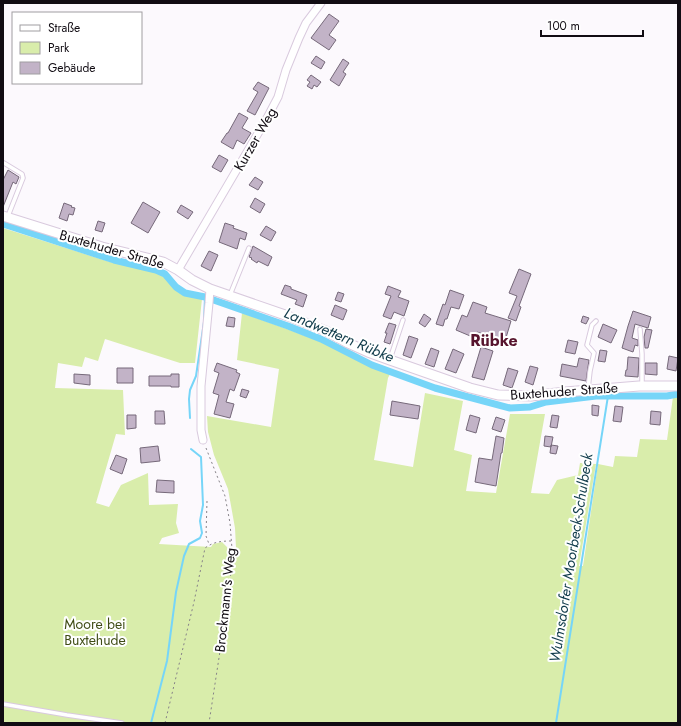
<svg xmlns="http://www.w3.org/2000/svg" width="681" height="726" font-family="Jost,sans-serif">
<rect width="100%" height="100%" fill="#fcf9fd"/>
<!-- green -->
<path fill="#d9edab" d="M3,228l107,34 46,10 8,3 10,13 9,6 19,5 -7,64h-15l-75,-24 -7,22 -13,-4 -3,10 -24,-4 -3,25 68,2 2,45 -9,-1 -20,69 13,4 12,-22 27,-12 1,32 29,-1 -2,19 3,10 -17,5 -3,6 52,3 2,-3 9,-2 6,6h8l-1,-20 -7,-39 -14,-34 -6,-23 -1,-16 64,11 8,-58 -42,-9 5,-47 45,16 42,16 61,29 -2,4 -14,82 39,7 12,-74 38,8 -9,49 18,5 -6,36 30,2 14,-79h35l-14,79 18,1 8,-14 21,-5 2,-12 16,1 -17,102h4l15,-102 15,3 2,-11 22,1 3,-18 27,1 6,-43h5v326h-675z"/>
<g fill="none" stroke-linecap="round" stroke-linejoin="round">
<!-- stream -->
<path stroke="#76d5f8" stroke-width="2" d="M190,418l-1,-19 1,-9 6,-14 8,-54 1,-25
M151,723l16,-62 9,-69 8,-36 5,-12 11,-6 2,-5 -2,-12 3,-16 -2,-48 -10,-8
M556,723l52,-327"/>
<!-- canal -->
<path stroke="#76d5f8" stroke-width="7" d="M3,224l111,36 42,10 9,4 11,13 9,6 20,4 83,29 33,13 51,26 63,23 75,20 20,-1 16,-5 50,-6h71l11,-2"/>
</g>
<!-- building -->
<path fill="#c2b3c7" stroke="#76697a" d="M329,14l10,7 -10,14 7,5 -7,10 -18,-12z
M316,56l9,6 -4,7 -10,-6z
M343,59l6,4 -6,9 3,2 -7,12 -9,-6z
M311,75l10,7 -4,5 -3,-2 -2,4 -5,-3 3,-4 -3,-2z
M258,82l11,6 -14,27 -8,-4 11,-19 -5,-3z
M239,113l9,5 -6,10 9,5 -7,11 -7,-4 -4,9 -12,-7 6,-9h1z
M219,155l9,5 -7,12 -9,-5z
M8,170l11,7 -3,7 -3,-2 -10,25v-27z
M255,177l8,5 -5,8 -9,-5z
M255,198l10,6 -5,9 -10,-6z
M143,202l17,10 -12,21 -17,-10z
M64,203l8,3 -1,1 4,1 -2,7 -4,-1 -2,7 -8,-3z
M181,205l12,7 -5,7 -11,-7z
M98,221l7,2 -3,9 -7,-2z
M225,223l9,3 -1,2 14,5 -2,7 -5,-2 -3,11 -18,-7z
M266,226l10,6 -5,9 -11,-6z
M253,246l19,11 -4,9 -10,-5 -1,2 -6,-4 1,-1 -3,-1z
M209,251l9,4 -7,16 -10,-5z
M519,269l12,5 -12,32 2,1 -5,14 -8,-3 9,-22 -8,-3z
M285,285l6,2v2l16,6 -4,12 -8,-3 2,-4 -16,-6z
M388,286l13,5 -3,6 11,4 -5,15 -10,-4 -3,7 -8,-3 8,-20 -6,-2z
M450,290l14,5 -5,14 -8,-2 -4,12h-2l-2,7 -7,-2 7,-20 2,1z
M338,292l6,2 -3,8 -6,-2z
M473,302l14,5 -2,6 26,8 -6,20 -28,-9 -2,6 -19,-8 6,-15 5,2z
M335,305l12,5 -4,10 -12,-5z
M633,311l18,6 -3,11 -13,-4 -3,14 6,2v6l-3,-1 -2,7 -11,-4 6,-22z
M424,314l7,5 -6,8 -6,-4z
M583,316l6,2 -3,6 -5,-2z
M228,317l7,1 -1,9 -8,-1z
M389,323l7,2 -6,19 -6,-2 3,-9h-2z
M603,324l14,6 -6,13 -13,-6z
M646,329l6,1 -4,18h-3l-1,-11z
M409,336l9,3 -7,19 -8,-3z
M568,340l10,2 -3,12 -10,-2z
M481,347l12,4 -9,29 -12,-3z
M431,348l8,3 -5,16 -9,-3z
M453,349l11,5 -8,19 -11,-4z
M600,350l7,1 -2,11 -7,-1z
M669,356l9,2 -2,13 -9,-2z
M628,357l11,1 -1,19 -13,-1 1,-6h1z
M579,358l10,2 -3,21 -26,-5 2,-12 15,3z
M217,363l20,7 -1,2 4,2 -6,17 -4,-2 -4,13 8,2 -4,14 -16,-4 5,-19 -6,-2 6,-20 -5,-2z
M645,363h12v12l-12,-1z
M530,366l8,2 -5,17 -8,-3z
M117,368h16v15h-16z
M508,368l10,3 -6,17 -9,-3z
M74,374l16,1v10l-16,-2z
M171,374h8v13h-8v-1h-22v-10h22z
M242,389l7,2 -3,7 -6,-2z
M392,401l28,5 -2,13 -28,-4z
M592,405l7,1 -1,10 -6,-1z
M615,406l8,1 -2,15 -8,-1z
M155,411h9l1,13h-10z
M651,411l10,1 -1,13 -10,-1z
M127,415h9v13l-9,1z
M470,415l10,3 -4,15 -10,-3z
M552,415l7,1 -2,12 -7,-1z
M496,417l9,3 -4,12 -9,-3z
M496,436l8,2 -2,15h-1l-5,33 -21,-4 4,-24 13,2z
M545,436l8,1 -2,10 -7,-1z
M551,445l7,1 -2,8 -6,-1z
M158,446l2,15 -19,2 -1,-15z
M116,455l11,4 -5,15 -12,-5z
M157,480l17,1v12l-18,-1z"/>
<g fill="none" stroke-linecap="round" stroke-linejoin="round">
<defs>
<path id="lane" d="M4,163l18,11 1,4 -15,38
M230,295l19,-47
M640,329l2,25v31
M390,359l13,-39
M588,389l2,-18 4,-18 -7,-8 5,-20 4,-4
M3,704l64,11 55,8"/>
<path id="street" d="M178,270l89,-152 11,-21 8,-27 13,-32 7,-15 15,-20
M203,440l-2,-10v-44l8,-83 1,-14"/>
<path id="secondary" d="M3,216l99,31 61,15 15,8 14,10 18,9 78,27 38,15 22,12 20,9 22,8 80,28 28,7 33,1 34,-4 74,-6h39"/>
</defs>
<!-- lane casing -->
<use href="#lane" stroke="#d9cade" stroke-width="5.5"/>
<!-- street casing -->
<use href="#street" stroke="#d9cade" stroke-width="9"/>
<!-- secondary casing -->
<use href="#secondary" stroke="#d9cade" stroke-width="11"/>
<!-- path -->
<path stroke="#868288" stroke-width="1" stroke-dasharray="2 3" stroke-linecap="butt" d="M206,448l19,48 5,27 2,26 -2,37 -21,137
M207,501l-1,35 3,8
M165,723l29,-121 11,-54c8,-6 16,-7 26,-7"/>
<!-- lane -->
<use href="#lane" stroke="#fff" stroke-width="3.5"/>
<!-- street -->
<use href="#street" stroke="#fff" stroke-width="7"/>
<!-- secondary -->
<use href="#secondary" stroke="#fff" stroke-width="9"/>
</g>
<g text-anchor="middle" stroke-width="4" stroke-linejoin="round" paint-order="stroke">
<!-- street labels -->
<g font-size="14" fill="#110c13" stroke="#fff">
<text transform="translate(255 139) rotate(-60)" y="5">Kurzer Weg</text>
<text transform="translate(112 249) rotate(16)" y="5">Buxtehuder Straße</text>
<text transform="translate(564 391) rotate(-4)" y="5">Buxtehuder Straße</text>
<text transform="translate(225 600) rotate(-84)" y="5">Brockmann's Weg</text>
</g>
<!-- park labels -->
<g font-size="14" fill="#3f4c15" stroke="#fff">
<text x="95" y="629">Moore bei<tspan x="95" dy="16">Buxtehude</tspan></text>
</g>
<!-- water labels -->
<g font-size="15" font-style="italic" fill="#113c4b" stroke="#fff">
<text transform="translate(339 335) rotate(23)" y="5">Landwettern Rübke</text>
<text transform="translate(571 558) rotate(-81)" y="5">Wulmsdorfer Moorbeck-Schulbeck</text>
</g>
<!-- quarter labels -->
<g font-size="16" font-weight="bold" fill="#57142d" stroke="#fff">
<text x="494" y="346">Rübke</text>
</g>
</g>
<!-- border -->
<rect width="681" height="726" fill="none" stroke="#110c13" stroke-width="8"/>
<!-- legend -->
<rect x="12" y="12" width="130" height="72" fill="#ffffff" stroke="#a09ea1"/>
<rect x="20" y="25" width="20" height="6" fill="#ffffff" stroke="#a09ea1"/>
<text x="48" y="32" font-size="12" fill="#110c13">Straße</text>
<rect x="20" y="42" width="20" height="12" fill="#d9edab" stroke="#a09ea1"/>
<text x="48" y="52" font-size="12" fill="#110c13">Park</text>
<rect x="20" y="62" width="20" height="12" fill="#c2b3c7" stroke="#a09ea1"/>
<text x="48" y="72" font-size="12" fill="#110c13">Gebäude</text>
<!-- scale -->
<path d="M541 30v6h102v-6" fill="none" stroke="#110c13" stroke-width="2"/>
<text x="547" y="30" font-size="12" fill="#110c13" stroke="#ffffff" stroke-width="3" paint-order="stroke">100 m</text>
</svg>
